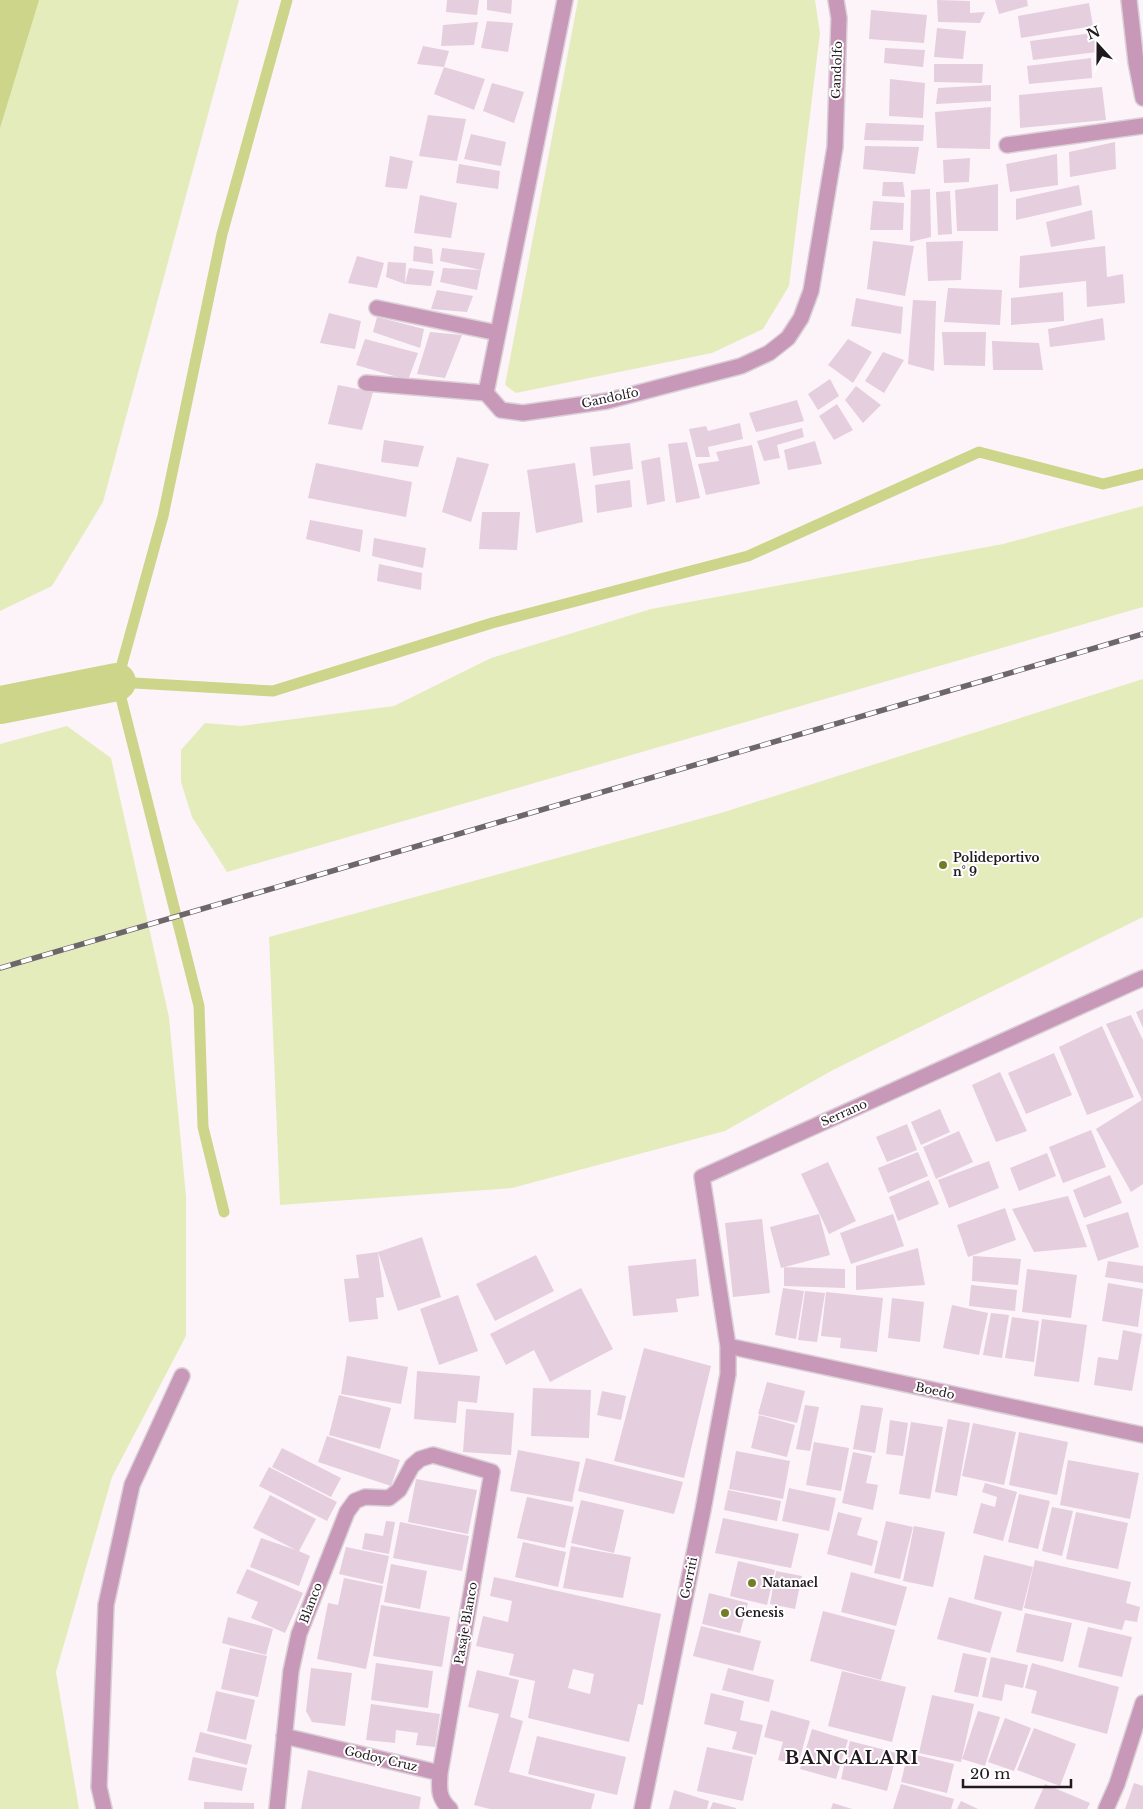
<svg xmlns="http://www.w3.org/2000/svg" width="1143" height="1809" font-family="'Libre Baskerville',serif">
<rect width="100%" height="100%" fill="#fdf4fa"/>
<!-- green -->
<path fill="#e5ecbc" d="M0,0h239l-136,502 -51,84 -52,25z
M578,0h237l5,33 -31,253 -26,43 -51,24 -196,40 -11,-8z
M1143,506v101l-916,265 -35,-55 -11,-35v-32l24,-27 36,3 153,-20 97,-48 160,-49 352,-65z
M1143,679v238l-310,153 -108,61 -213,57 -232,17 -11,-268 452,-124z
M67,726l44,32 58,259 17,179v140l-74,141 -56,195 23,137h-79v-1065z"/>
<!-- water -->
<path fill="#ccd589" d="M0,0h39l-39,128z"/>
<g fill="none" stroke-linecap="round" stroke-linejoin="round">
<!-- stream -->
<path stroke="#ccd589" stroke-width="11" d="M117,682l156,9 219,-68 256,-67 231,-104 124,32 40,-10
M224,1212l-21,-85 -4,-121 -82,-324 46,-166 59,-282 65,-234"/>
<!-- canal -->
<path stroke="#ccd589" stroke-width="38" d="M0,705l117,-23"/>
</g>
<!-- building -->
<path fill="#e5cedd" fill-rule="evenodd" d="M447,0h32l-2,15 -31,-3z
M487,0h25l-1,14 -24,-4z
M937,0l33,1v12l15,-1 -5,11 -42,-1z
M995,0h32l1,6 -29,8z
M1089,3l4,23 -72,12 -3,-22z
M871,10l56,5 -3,28 -55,-4z
M487,21l26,2 -5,29 -27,-4z
M478,22l-4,23 -33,1 2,-21z
M937,28l29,3 -3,28 -29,-2z
M1093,33l4,19 -64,8 -3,-19z
M423,46l26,5 -5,16 -27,-3z
M885,48l40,2 -2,17 -39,-4z
M1091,58l1,20 -63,6 -2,-18z
M934,64h49l-1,19 -48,-1z
M444,67l41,12 -11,31 -40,-16z
M890,79l35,4 -2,35 -34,-2z
M492,83l32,9 -10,31 -31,-12z
M991,85v16l-55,3 2,-16z
M1102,87l4,33 -86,8 -1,-33z
M991,107l-1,42 -53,-1 -2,-36z
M428,115l38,4 -9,42 -38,-5z
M866,123l58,2 -1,16 -59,-1z
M471,134l35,8 -5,24 -37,-7z
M1115,142l1,27 -46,8 -1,-25z
M865,146l54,1 -4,27 -52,-5z
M1057,154l1,31 -48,7 -4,-28z
M390,156l23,5 -6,28 -22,-2z
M970,158l-1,24 -25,1 -1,-23z
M459,164l41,7 -2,18 -42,-6z
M883,182h20l2,15 -23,-1z
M998,184v47h-41l-2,-41z
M1079,185l3,20 -66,15v-21z
M930,189l1,48 -21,5 1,-52z
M950,191l2,43 -14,1 -2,-43z
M420,195l37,8 -6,35 -37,-5z
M873,201l31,2 -1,27h-33z
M1092,210l3,29 -44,8 -5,-25z
M873,241l41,5 -9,50 -38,-7z
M963,241l-2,39 -33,1 -2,-39z
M414,246l18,3 1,15 -20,-3z
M1105,246l2,31 16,-3 2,29 -38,4 -1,-26 -67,7 1,-32z
M442,248l43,5 -4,17 -41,-9z
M357,256l27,7 -7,25 -29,-5z
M388,262l18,1 -1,21 4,-16 25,3 -3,15 -26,-2 -19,-7z
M443,268l38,2 -4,20 -37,-8z
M948,288l54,2 -2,35 -56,-3z
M437,290l36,6 -6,16 -36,-3z
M1063,292l1,29 -53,4v-27z
M856,298l47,9 -2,27 -50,-8z
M913,300l23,1 -2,70 -26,-7z
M329,313l32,8 -6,28 -35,-6z
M377,317l47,12 -4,19 -47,-16z
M1103,318l2,22 -55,7 -2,-18z
M430,332l32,3 -17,43 -28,-4z
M942,332h44l-1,34 -41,-1z
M365,339l53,14 -10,27 -52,-15z
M848,339l24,13 -19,31 -25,-18z
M992,341l47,2 4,27h-50z
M883,352l21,8 -20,33 -19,-12z
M830,379l9,17 -21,14 -10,-16z
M338,385l35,7 -11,38 -34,-6z
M856,386l25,19 -18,18 -18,-23z
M797,400l7,21 -48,11 -7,-19z
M837,404l16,26 -19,10 -15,-24z
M740,423l3,16 -35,8 2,10h-14l-7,-28 17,-3 2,5z
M802,428l2,9 -27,8 3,13 -16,3 -7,-20z
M384,440l40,6 -6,21 -37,-5z
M815,441l7,23 -34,6 -4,-20z
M687,442l13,56 -24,5 -8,-59z
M630,443l3,26 -40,7 -3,-29z
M752,445l8,39 -54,11 -8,-31 21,-3 -3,-9z
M457,457l32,7 -18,58 -29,-10z
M660,457l5,44 -18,4 -6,-44z
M316,463l96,19 -6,35 -98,-19z
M575,463l8,59 -47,11 -9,-63z
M630,480l2,27 -35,6 -2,-28z
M482,512h38l-3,38 -38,-1z
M310,520l53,10 -3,22 -54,-13z
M374,538l52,10 -3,20 -51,-12z
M379,564l43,9 -1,17 -44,-9z
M1143,1009v19l-7,-16z
M1131,1015l12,25v144l-12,8 -35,-63 46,-29 -36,-76z
M1102,1026l32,71 -47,18 -28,-68z
M1054,1053l18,42 -46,19 -18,-41z
M1000,1072l27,59 -31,11 -24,-57z
M940,1109l10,23 -29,13 -10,-23z
M907,1124l10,26 -30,12 -11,-25z
M1091,1130l15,37 -43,16 -14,-36z
M959,1131l14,31 -37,17 -13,-32z
M918,1152l10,24 -40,17 -10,-25z
M1047,1153l9,23 -37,15 -9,-23z
M989,1161l10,27 -50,20 -11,-28z
M828,1162l28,59 -27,13 -28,-60z
M1110,1175l12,28 -38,15 -11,-28z
M929,1180l10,24 -41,17 -9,-24z
M1068,1196l19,51 -53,5 -22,-43z
M1005,1208l11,32 -48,17 -11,-32z
M1128,1212l11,35 -41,14 -12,-36z
M819,1214l11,41 -49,13 -11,-41z
M893,1214l11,32 -53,18 -11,-31z
M762,1219l8,74 -37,4 -8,-74z
M422,1237l19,60 -43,14 -20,-59z
M918,1248l7,37 -69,5v-24z
M378,1252l6,45 -8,1 2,21 -29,3 -5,-43 15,-1 -3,-23z
M536,1255l18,36 -59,30 -19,-37z
M973,1256l48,3 -3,26 -46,-4z
M696,1259l3,37 -23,3 2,13 -45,4 -5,-50z
M1108,1261l35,5v17l-38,-6z
M784,1267l61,2v19l-61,-2z
M1027,1269l50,6 -6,43 -49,-6z
M1108,1283l35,6 -5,38 -36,-6z
M971,1285l46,5 -2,21 -46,-5z
M581,1288l32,61 -63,33 -16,-32 -28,15 -16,-31z
M783,1288l21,3 -8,48 -21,-4z
M805,1291l20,2 -8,49 -19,-2z
M826,1292l57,6 -6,54 -37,-4 1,-10 -20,-2z
M458,1295l20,56 -39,14 -19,-56z
M892,1298l32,4 -4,40 -32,-4z
M952,1305l36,8 -9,42 -36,-7z
M991,1313l18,2 -7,43 -19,-3z
M1012,1317l27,4 -5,41 -29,-4z
M1042,1319l45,6 -8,57 -45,-6z
M1123,1330l19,4 -10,57 -38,-6 4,-28 20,3z
M644,1348l67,18 -27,112 -70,-17z
M347,1356l61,11 -7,37 -60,-10z
M417,1371l63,5 -3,27 -19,-2 -2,22 -42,-4z
M767,1382l38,9 -8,32 -39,-9z
M533,1388l58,2 -2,48 -58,-2z
M602,1391l24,5 -5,24 -24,-5z
M339,1395l52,13 -11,41 -51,-14z
M805,1405l14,2 -9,44 -14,-2z
M861,1405l22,3 -8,45 -22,-4z
M466,1409l48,4 -3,42 -48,-3z
M759,1415l36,10 -8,32 -36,-9z
M948,1419l22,4 -13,73 -22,-4z
M890,1420l18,3 -5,33 -17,-2z
M911,1422l32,5 -13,72 -31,-5z
M973,1423l43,9 -12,53 -42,-9z
M1019,1432l49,10 -11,53 -48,-10z
M327,1436l73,24 -9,26 -73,-24z
M814,1442l35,6 -8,43 -35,-6z
M282,1448l59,30 -10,19 -59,-30z
M518,1450l62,12 -8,40 -62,-11z
M736,1451l54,10 -7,38 -54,-10z
M853,1452l19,4 -6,27 12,2 -5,25 -31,-7z
M586,1458l97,24 -9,32 -96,-23z
M1068,1460l71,13 -9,46 -70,-14z
M269,1467l68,35 -10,19 -68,-35z
M416,1479l61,11 -9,44 -60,-12z
M985,1483l32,9 -14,49 -30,-8 8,-30 14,4 2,-10 -15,-5z
M789,1488l47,10 -7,33 -47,-10z
M728,1490l53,11 -4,20 -53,-11z
M1019,1494l31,7 -12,48 -30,-7z
M270,1495l46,24 -17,32 11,5 -11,30 -49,-19 11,-29 35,12 -43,-22z
M527,1497l47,10 -9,41 -48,-10z
M581,1500l43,10 -10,43 -43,-10z
M1052,1507l21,4 -11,45 -20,-5z
M838,1512l24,6 -5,17 21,6 -6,25 -45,-12z
M1076,1512l52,11 -10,46 -52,-10z
M723,1518l76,16 -8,34 -76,-15z
M386,1521l9,1 -6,32 -27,-5 3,-16 18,3z
M886,1521l27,6 -13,52 -26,-6z
M400,1522l69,14 -7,35 -69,-13z
M914,1526l31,6 -12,55 -30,-6z
M523,1542l43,10 -8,35 -43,-10z
M571,1546l60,11 -8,41 -60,-10z
M346,1547l43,9 -6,28 -44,-10z
M984,1555l49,12 -11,44 -48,-12z
M1035,1560l96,22 -5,21 14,4 -3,15 -12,-2 -3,10 -98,-22z
M738,1561l37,9 -8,35 -37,-9z
M391,1564l36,7 -7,38 -36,-7z
M247,1569l56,24 -18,40 -34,-15 7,-16 -22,-9z
M776,1571l26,5 -7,33 -25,-5z
M851,1572l56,15 -11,39 -55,-14z
M494,1577l167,37 -18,91 -5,-1 -9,38 -101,-24 7,-37 -26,-6 5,-21 -38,-8 7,-30 25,6 4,-21 -22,-5zM573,1669l21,5 -4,20 -22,-6z
M344,1578l39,8 -17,83 -49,-10 11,-56 10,2z
M709,1593l39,10 -8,30 -38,-9z
M949,1597l53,15 -12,41 -53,-14z
M381,1605l69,12 -8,50 -69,-11z
M823,1611l72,19 -14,50 -71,-19z
M1025,1613l47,10 -9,39 -47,-10z
M228,1617l45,12 -7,26 -44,-12z
M701,1626l60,15 -8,30 -60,-15z
M1088,1627l44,10 -10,40 -44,-10z
M230,1648l37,8 -9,41 -37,-8z
M963,1653l24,5 -9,39 -24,-5z
M991,1657l37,8 -5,23 -18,-4 -3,17 -20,-4z
M376,1663l57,8 -5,37 -57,-8z
M1032,1663l87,24 -12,47 -76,-21 6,-22 -12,-3z
M311,1668l41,5 -7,53 -33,-4 -6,-11z
M728,1668l46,12 -5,22 -47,-12z
M477,1670l42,10 -9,37 13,4 -14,51 86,22 -4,15h-101l-16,-4 25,-91 -31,-7z
M842,1671l64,16 -14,55 -64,-16z
M216,1691l39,9 -9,40 -39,-9z
M711,1693l33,8 -4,19 23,5 -7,30 -24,-6 5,-17 -33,-8z
M932,1695l42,9 -13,58 -42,-9z
M371,1704l69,10 -5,33 -19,-2 2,-12 -22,-3 -1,13 -29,-3z
M771,1710l39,11 -12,44 -20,-5 5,-18 -19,-5z
M978,1711l22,6 -15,49 -23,-7z
M1005,1718l26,10 -17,43 -26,-9z
M1034,1728l42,16 -16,42 -43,-16z
M812,1729l36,11 -12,39 -36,-10z
M200,1732l52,13 -5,20 -52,-13z
M537,1736l89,21 -9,38 -89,-21z
M850,1741l47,12 -10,38 -46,-12z
M707,1747l46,10 -10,44 -46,-10z
M908,1753l46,11 -7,29 -46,-11z
M193,1757l54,11 -5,23 -54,-11z
M308,1770l113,27 -2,12h-118z
M1134,1783l9,3v23h-18z
M901,1784l53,15 -3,10h-58z
M1045,1784l45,19 -3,6h-53z
M674,1790l35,11 -2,8h-38z
M961,1801l17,8h-21z
M204,1802l50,1v6h-50z
M713,1802l23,6v1h-26z
M833,1803l19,6h-21z"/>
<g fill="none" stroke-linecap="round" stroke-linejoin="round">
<defs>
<path id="street" d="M1129,0l7,62 7,36
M1007,145l136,-19
M377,308l121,25
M366,383l120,10
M486,393l15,17 22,3 84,-12 134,-35 28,-13 19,-15 13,-20 10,-27 24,-144 4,-129 -3,-18
M486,393l79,-393
M728,1346l415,89
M284,1736l156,37c-1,16 -2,25 10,36
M104,1809l-5,-22 7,-182 26,-120 50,-109
M277,1809l14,-138 8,-37 48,-122 8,-11 10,-4 24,1 10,-8 13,-24 8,-7 13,-4 59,17 -52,301
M642,1809l61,-299 25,-136v-28l-26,-169 441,-199
M1106,1809l11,-25 26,-81"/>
</defs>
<!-- street casing -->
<use href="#street" stroke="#dad1d7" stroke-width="18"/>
<!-- street -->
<use href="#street" stroke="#c898b9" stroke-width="15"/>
<defs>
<path id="rail" d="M0,968l1143,-334"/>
</defs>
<!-- rail casing -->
<use href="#rail" stroke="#6d666b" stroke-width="5.5"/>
<!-- rail -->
<use href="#rail" stroke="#fff" stroke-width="4" stroke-dasharray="11" stroke-linecap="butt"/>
</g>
<!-- markers -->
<g fill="#747c26" stroke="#fff" stroke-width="2">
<circle cx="943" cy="865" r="5"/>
<circle cx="752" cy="1583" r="5"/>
<circle cx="725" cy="1613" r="5"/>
</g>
<g text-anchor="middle" stroke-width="4" stroke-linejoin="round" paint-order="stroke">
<!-- street labels -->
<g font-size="12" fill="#20191e" stroke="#fff">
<text transform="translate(837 70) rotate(-88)" y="4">Gandolfo</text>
<text transform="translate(610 398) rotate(-12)" y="4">Gandolfo</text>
<text transform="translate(844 1113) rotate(-24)" y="4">Serrano</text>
<text transform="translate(935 1391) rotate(12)" y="4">Boedo</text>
<text transform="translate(689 1578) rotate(-78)" y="4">Gorriti</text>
<text transform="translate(311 1603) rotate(-69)" y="4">Blanco</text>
<text transform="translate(466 1623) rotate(-80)" y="4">Pasaje Blanco</text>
<text transform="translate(381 1759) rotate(13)" y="4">Godoy Cruz</text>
</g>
<!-- poi labels -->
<g font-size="12" font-weight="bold" fill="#20191e" stroke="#fff" text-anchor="start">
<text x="953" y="862">Polideportivo<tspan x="953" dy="14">n° 9</tspan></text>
<text x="762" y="1587">Natanael</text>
<text x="735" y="1617">Genesis</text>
</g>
<!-- district labels -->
<g font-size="18" font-weight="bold" letter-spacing="1" fill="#20191e" stroke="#fff">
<text x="852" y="1764">BANCALARI</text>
</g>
</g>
<!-- north arrow -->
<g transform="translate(1098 45) rotate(339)" stroke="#ffffff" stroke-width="4" paint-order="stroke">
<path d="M0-4L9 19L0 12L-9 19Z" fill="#20191e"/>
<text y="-8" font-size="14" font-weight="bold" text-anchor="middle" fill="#20191e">N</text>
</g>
<!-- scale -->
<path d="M963 1779v8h108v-8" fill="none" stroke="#20191e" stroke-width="2.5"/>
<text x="970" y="1779" font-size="15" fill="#20191e" stroke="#ffffff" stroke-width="4" paint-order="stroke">20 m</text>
</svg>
